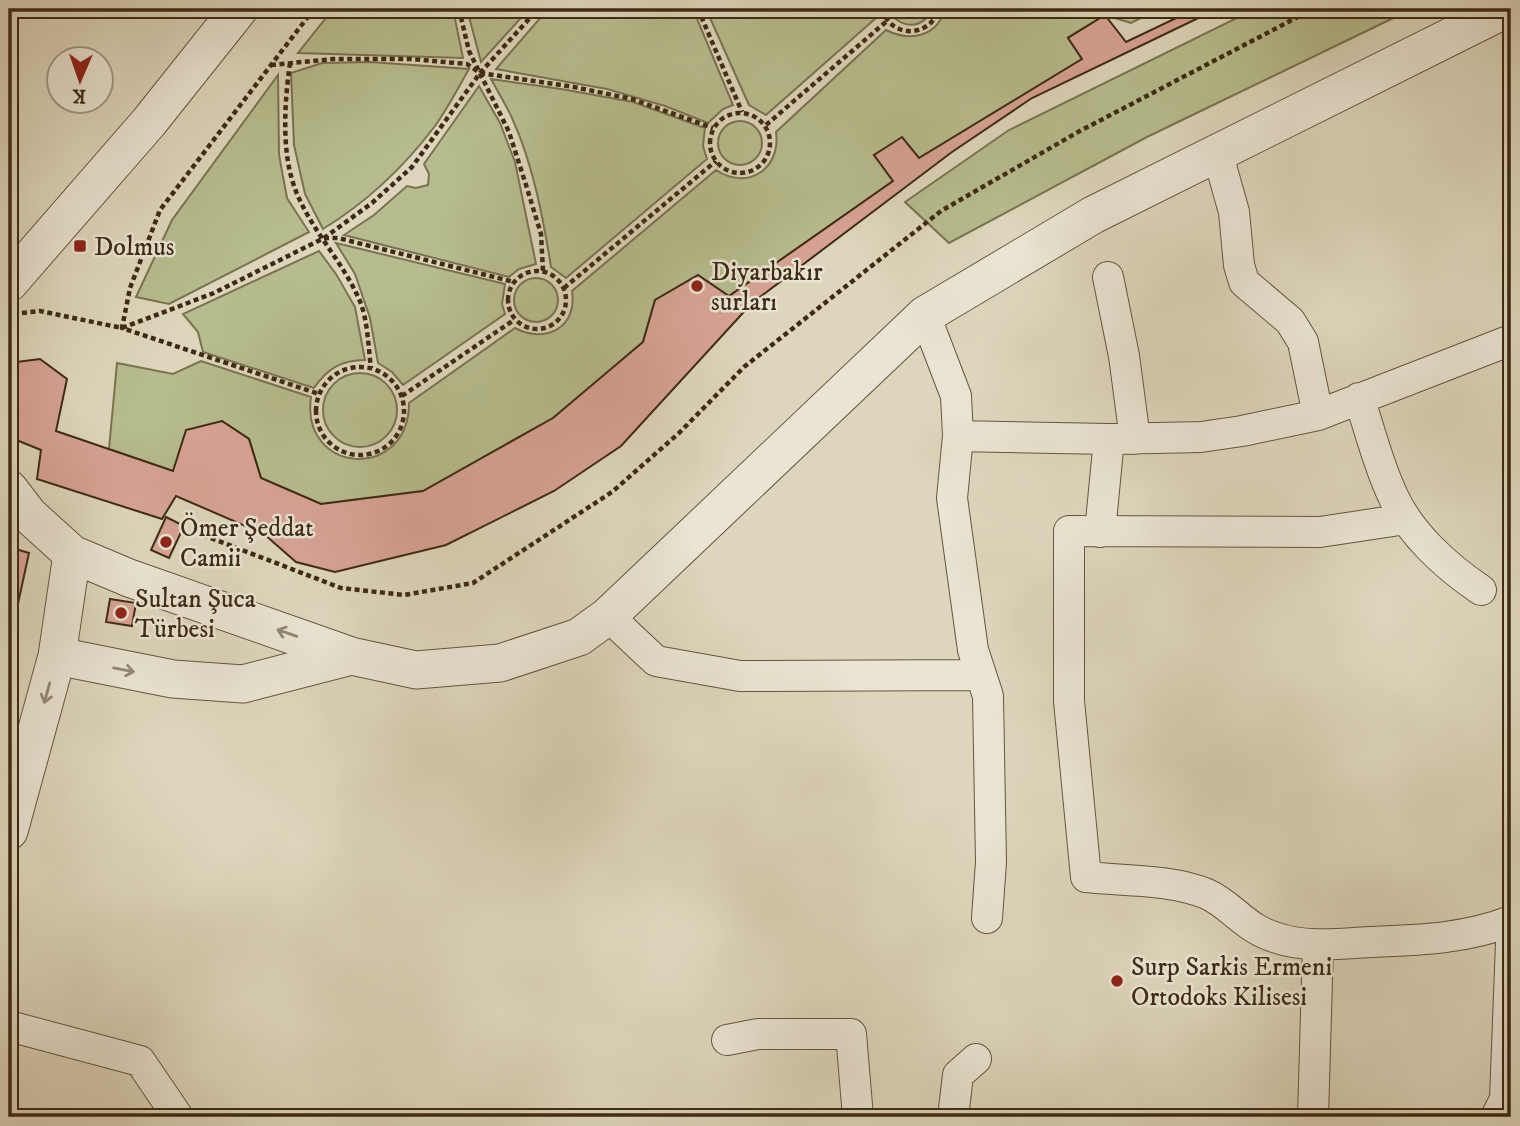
<svg xmlns="http://www.w3.org/2000/svg" width="1520" height="1126" font-family="'IM FELL DW Pica',serif">
<rect width="100%" height="100%" fill="#ddd6bc"/>
<filter id="stains"><feTurbulence type="fractalNoise" baseFrequency=".00286" numOctaves="4"/><feColorMatrix values="0 0 0 0 .2 0 0 0 0 .09 0 0 0 0 .02 0 0 0 .5 -.17"/></filter>
<radialGradient id="worn" r=".72"><stop offset=".6" stop-color="#630" stop-opacity="0"/><stop offset="1" stop-color="#630" stop-opacity=".3"/></radialGradient>
<!-- green -->
<path fill="#b6bc8d" stroke="#7a7350" stroke-width="2" d="M333,9h120l10,49 -165,-5z
M467,9h62l-48,53z
M548,9h145l40,96 -10,4 -15,14 -43,-17 -58,-17 -111,-20z
M706,9h166l4,9 -110,97 -17,-10z
M888,9h44c-9,22 -34,20 -44,0z
M945,9h214l-28,14 -26,-8 -37,22 14,22 -163,99 -17,-20 -28,17 19,26 -164,115 -74,4 -12,42 -90,76 -130,73 -102,13 -60,-26 -12,-39 -27,-18 -49,50 -64,-22 8,-86 56,11 28,-13 110,36c-11,78 98,85 98,6l106,-75c30,16 63,0 57,-37l144,-121c32,21 65,-1 60,-38l110,-102c24,12 51,7 59,-21z
M1255,9h157l-265,128 -198,106 -44,-41 104,-72z
M370,62l99,7c-11,19 -21,39 -34,57 -31,41 -68,76 -112,103l-18,-35 -11,-49 -3,-72 31,-10z
M278,75l1,80 8,43 22,34 -140,72 -33,-7 36,-77z
M491,79l70,10 72,13 72,26 -2,18 4,13 -141,119 -15,-11c-8,-50 -18,-103 -39,-149 -6,-13 -14,-26 -21,-39z
M479,86l21,37 15,39 21,102 -17,5 -10,8 -165,-42 30,-20 33,-29 9,2 12,-3 1,-11 -5,-10z
M718 143a22 22 0 1 1 44 0a22 22 0 1 1-44 0Z
M336,243l169,41 -3,20 3,10 -102,71 -11,-13 -14,-9 -8,-45 -15,-44z
M319,251l17,23 19,33 10,53c-24,0 -38,9 -51,28l-111,-36 -5,-20 -15,-18z
M514 300a22 22 0 1 1 44 0a22 22 0 1 1-44 0Z
M323 410a37 37 0 1 1 74 0a37 37 0 1 1-74 0Z"/>
<!-- building -->
<path fill="#d8a396" stroke="#3e2a14" stroke-width="2" d="M1195,9h22l-185,89 -80,54 -200,151 -131,143 -67,45 -108,54 -111,27 -39,-10 -32,-28 -88,-38 -14,23 -125,-40 4,-29 -32,-13v-74l31,-4 27,20 -11,52 117,40 13,-41 36,-9 27,18 12,39 60,26 102,-13 130,-73 90,-76 12,-42 43,-25 31,21 164,-115 -19,-26 28,-18 17,21 163,-99 -14,-21 37,-23 21,27z
M166,517l18,9 -15,32 -18,-8z
M9,547l20,6 -20,92z
M110,599l26,4 -4,23 -26,-4z"/>
<g fill="none" stroke-linecap="round" stroke-linejoin="round">
<defs>
<path id="minor" d="M1218,155l16,57 5,53 5,17 46,39 13,21 15,73
M1108,277l16,79 11,83
M925,315l31,81 2,40 -6,62 21,152 15,46 3,166 -4,56
M1359,398c11,32 19,67 34,98 17,38 54,71 88,94
M958,436l151,3 92,-2 41,-6 76,-16 193,-75
M1406,519l-86,13 -251,-1v170l17,176c37,4 86,2 121,17 23,10 38,34 67,43 31,11 63,7 95,5 49,-2 96,-3 142,-21
M1100,532l9,-93
M608,616l48,45 84,15 241,-1
M9,1026l131,35 38,56
M727,1040l31,-6h93l7,83
M953,1117l5,-42 18,-16
M1313,1117l5,-172
M1496,1117l9,-18 6,-156"/>
<path id="tertiary" d="M9,283l140,-161 90,-113
M9,489l20,26 43,39 57,24 222,78 65,14 84,-7 79,-26 29,-21 317,-301 168,-100 413,-206
M57,656l116,23 70,5 108,-28
M9,831l48,-175 15,-102"/>
</defs>
<!-- minor casing -->
<use href="#minor" stroke="#66553e" stroke-width="32"/>
<!-- tertiary casing -->
<use href="#tertiary" stroke="#66553e" stroke-width="39"/>
<!-- path -->
<path stroke="#3e2a14" stroke-width="4.5" stroke-dasharray="5 3.5" stroke-linecap="butt" d="M314,9l-154,201 -30,78 -8,40 197,66
M459,9l10,42 40,81 17,53 15,49 2,37
M698,9l44,103
M882,9c9,30 48,29 57,0
M290,63c-5,35 -8,79 1,113 12,46 49,80 68,123 9,20 9,47 12,69
M271,65l63,-6h77l56,5 13,9 94,14 58,12 81,29
M710 143a30 30 0 1 1 60 0a30 30 0 1 1-60 0Z
M766,125l121,-104
M324,238h14l176,44
M508 300a29 29 0 1 1 58 0a29 29 0 1 1-58 0Z
M564,288l152,-127
M22,313l18,-2 82,17 92,-35 110,-55 48,-35 40,-36 68,-94 58,-64
M316 411a44 44 0 1 1 88 0a44 44 0 1 1-88 0Z
M402,396l112,-76
M203,535l138,53 63,7 69,-12 139,-91 67,-59 65,-66 197,-156 137,-79 235,-123"/>
<!-- minor -->
<use href="#minor" stroke="#e9e4d3" stroke-width="30"/>
<!-- tertiary -->
<use href="#tertiary" stroke="#e9e4d3" stroke-width="37"/>
</g>
<!-- one-way arrows -->
<defs><path id="oneway-shaft" d="M-6 0H5M1.5-3L5.5 0L1.5 3" fill="none" stroke-width="1.6" stroke-linecap="round" stroke-linejoin="round" transform="scale(1.75)"/></defs>
<g stroke="#948774">
<use href="#oneway-shaft" transform="translate(287 633) rotate(-161)"/>
<use href="#oneway-shaft" transform="translate(124 670) rotate(11)"/>
<use href="#oneway-shaft" transform="translate(47 693) rotate(105)"/>
</g>
<!-- markers -->
<g fill="#8f2418" stroke="#e9e4d3" stroke-width="2.5">
<rect x="73" y="239" width="14" height="14" rx="3.5"/>
<circle cx="697" cy="286" r="7"/>
<circle cx="166" cy="542" r="7"/>
<circle cx="121" cy="613" r="7"/>
<circle cx="1117" cy="981" r="7"/>
</g>
<g text-anchor="middle" stroke-width="5" stroke-linejoin="round" paint-order="stroke">
<!-- poi labels -->
<g font-size="26" fill="#3e2a14" stroke="#e9e4d3" text-anchor="start">
<text x="94" y="255">Dolmus</text>
<text x="711" y="280">Diyarbakır<tspan x="711" dy="30">surları</tspan></text>
<text x="180" y="536">Ömer Şeddat<tspan x="180" dy="30">Camii</tspan></text>
<text x="135" y="607">Sultan Şuca<tspan x="135" dy="30">Türbesi</tspan></text>
<text x="1131" y="975">Surp Sarkis Ermeni<tspan x="1131" dy="30">Ortodoks Kilisesi</tspan></text>
</g>
</g>
<!-- margin -->
<rect width="1520" height="1126" fill="none" stroke="#ddd6bc" stroke-width="35"/>
<rect x="10" y="10" width="1499" height="1105" fill="none" stroke="#3e2a14" stroke-width="3.5"/>
<rect x="18" y="18" width="1485" height="1091" fill="none" stroke="#3e2a14" stroke-width="2"/>
<!-- north arrow -->
<g transform="translate(80 80) rotate(182)"><circle r="33" fill="#e9e4d3" stroke="#a59a87" stroke-width="2"/>
<path d="M0-5L12 26L0 18L-12 26Z" fill="#8f2418"/>
<text y="-10" font-size="19" font-weight="bold" text-anchor="middle" fill="#3e2a14">K</text>
</g>
<rect width="100%" height="100%" filter="url(#stains)"/>
<rect width="100%" height="100%" fill="url(#worn)"/>
</svg>
